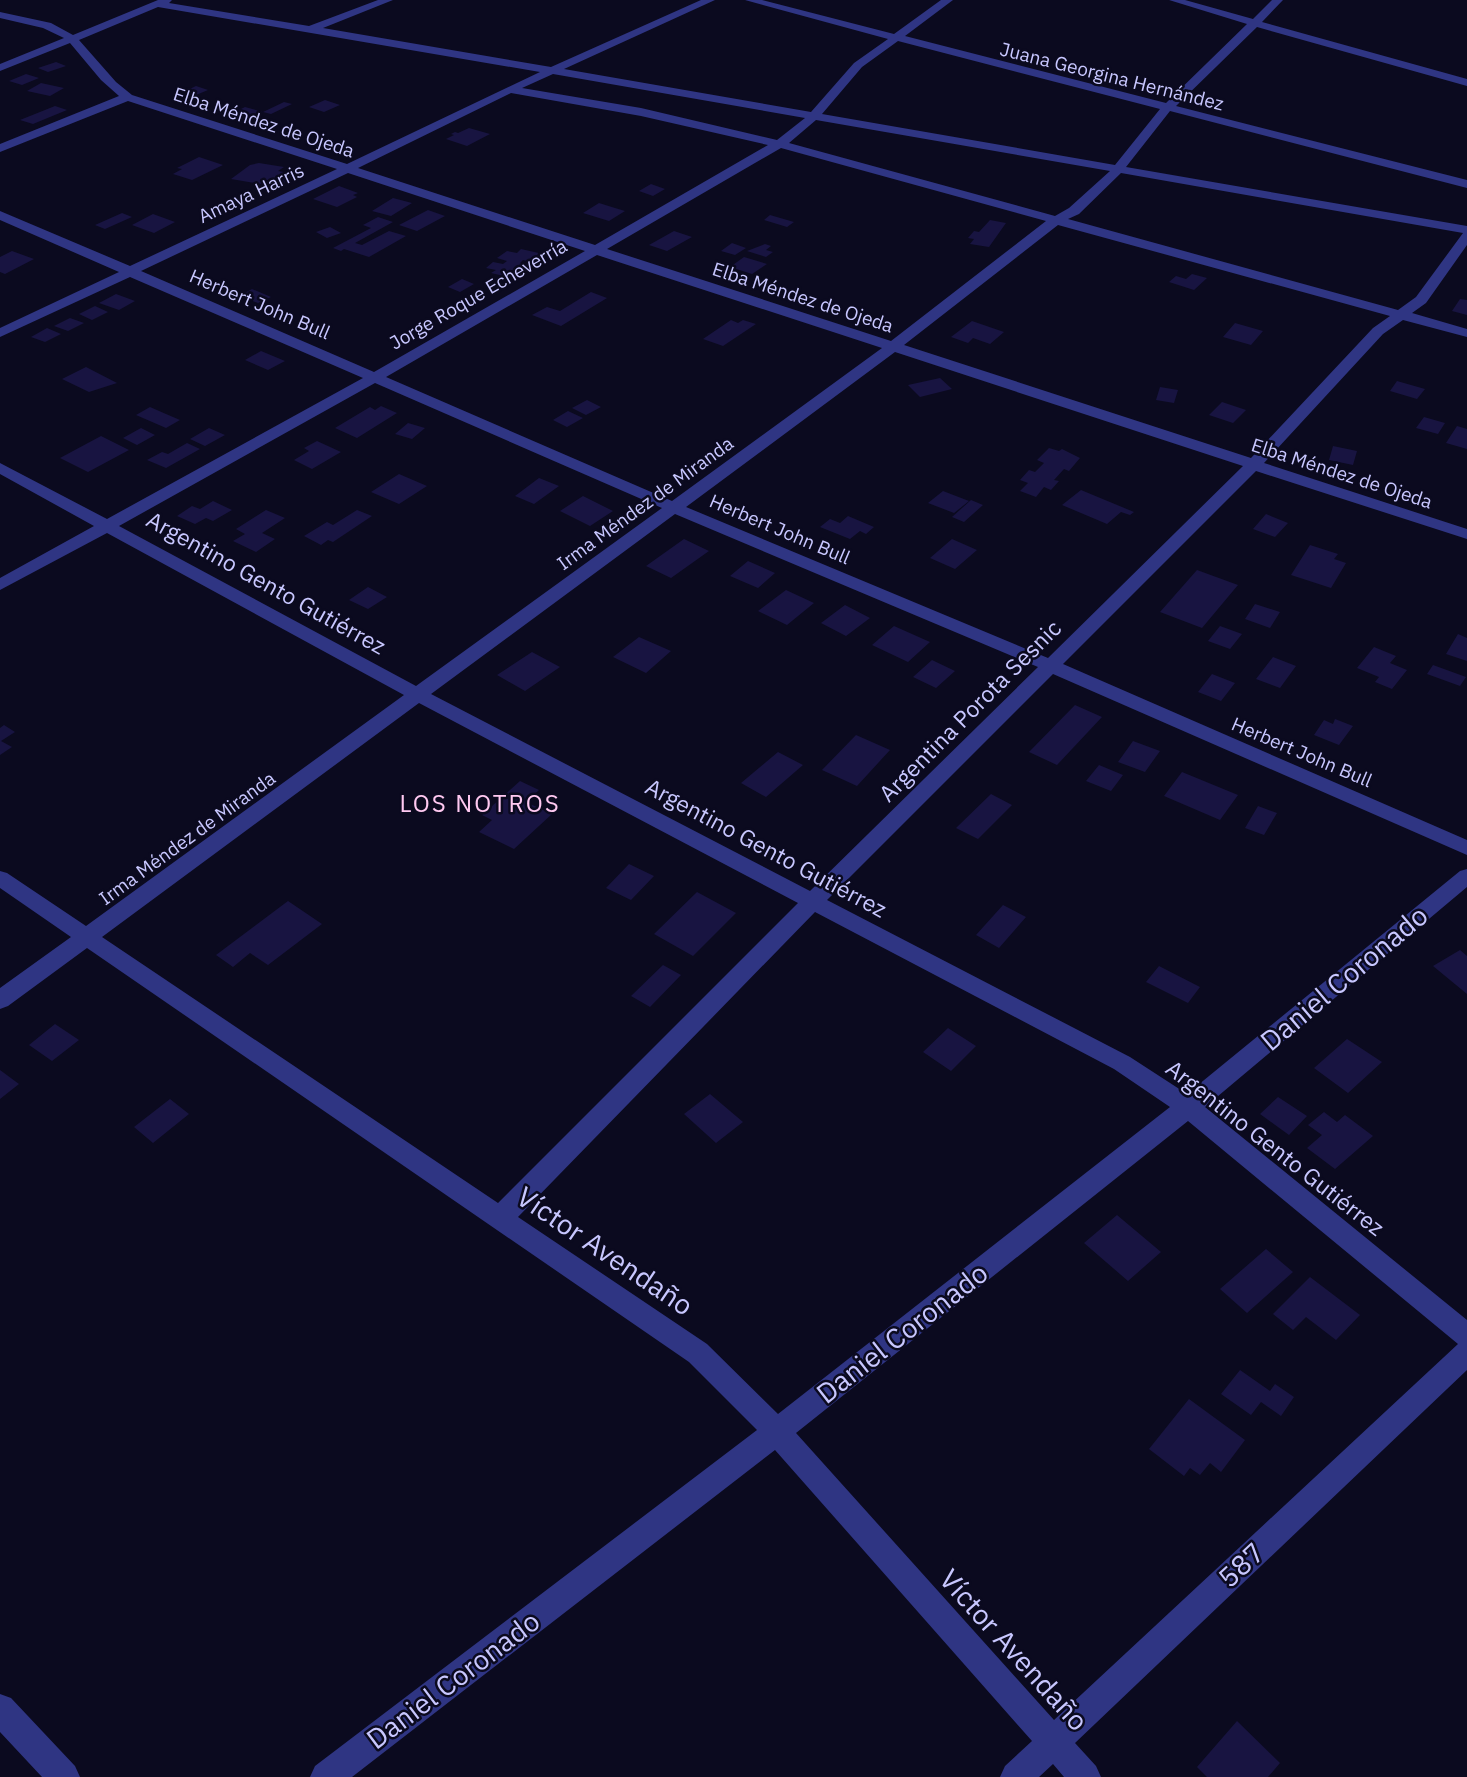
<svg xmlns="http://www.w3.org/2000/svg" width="1467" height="1777" font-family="'IBM Plex Sans',sans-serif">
<rect width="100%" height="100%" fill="#0b0a1f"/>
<!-- building -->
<path fill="#181441" d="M56,62l10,4 -18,6 -10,-4z
M26,74l13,4 -17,7 -13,-4z
M41,83l23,5 -14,8 -23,-5z
M196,86l12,4 -19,8 -12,-3z
M325,100l15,5 -16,7 -15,-5z
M284,102l8,2 -21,10 -8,-2z
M55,106l12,4 -34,14 -13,-4z
M245,107l18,5 -10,5 -18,-5z
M469,128l21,6 -23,12 -21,-7 8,-4 -3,-1 4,-2 3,1z
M199,157l24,8 -31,15 -19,-6 9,-5 -5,-1z
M259,163l25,4 -6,4 17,3 -11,9 -17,-3 -6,4 -30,-5 19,-14z
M651,184l14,5 -12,7 -14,-5z
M339,186l19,7 -5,2 4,2 -20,10 -24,-8z
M393,198l19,5 -21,13 -19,-5z
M599,203l16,5 10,3 -16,10 -26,-8z
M428,210l17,6 -28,15 -18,-6z
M122,213l10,4 -27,12 -10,-4z
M153,214l22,8 -21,11 -22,-8z
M770,215l24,7 -7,5 -23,-7z
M378,217l15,5 -38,21 7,2 27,-14 17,5 -37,21 -25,-8 -3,2 -8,-3 38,-20 -8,-3z
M990,220l16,3 -17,24 -19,-3 4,-5 -6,-1 6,-7 5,1z
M330,227l11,6 -14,5 -11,-6z
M674,231l18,6 -25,14 -18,-6z
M732,243l14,5 -11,7 -14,-4z
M765,244l6,2 -5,4 7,2 -7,5 -19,-6z
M521,249l22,5 -10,9 -10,-3 -3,3 9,3 -7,6 -10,-2 -8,6 -13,-3 5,-3 -10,-2 7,-6 10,2 4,-3 -10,-3 10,-7 10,2z
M12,251l22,8 -29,15 -5,-2v-15z
M744,257l23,7 -15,10 -22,-7z
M1192,274l15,4 -13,12 -25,-8 7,-6 10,3z
M462,279l12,5 -14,8 -12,-5z
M252,289l19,8 -13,6 -19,-7z
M591,292l16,6 -46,28 -29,-11 15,-8 13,4z
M116,294l19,7 -16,9 -20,-7z
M1460,299l7,1v15l-15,-4z
M95,306l13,6 -16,8 -13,-6z
M70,318l14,5 -16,8 -14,-5z
M731,320l7,3 5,-3 13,4 -33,22 -20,-7z
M972,321l32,11 -14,12 -17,-6 -5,5 -17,-6z
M1235,323l28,8 -12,14 -28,-8z
M47,328l14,6 -16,8 -14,-5z
M261,351l24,10 -17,9 -23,-10z
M86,367l31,16 -28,9 -27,-13z
M940,378l12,11 -32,8 -12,-12z
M1397,381l28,8 -8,10 -27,-8z
M1160,387l18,3 -4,13 -18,-3z
M587,400l14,7 -15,8 -14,-7z
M1222,402l24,8 -13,13 -24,-8z
M381,406l16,7 -40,25 -22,-10 35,-21 5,3z
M150,407l16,7 14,6 -14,8 -30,-13z
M568,411l15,7 -16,9 -14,-7z
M1424,417l21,6 -7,11 -22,-6z
M408,423l17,5 -13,11 -17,-5z
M1457,426l10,3v20l-21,-6z
M141,428l14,7 -18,10 -14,-7z
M209,428l16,7 -20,11 -15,-7z
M101,436l28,14 -41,22 -28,-14z
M317,441l24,11 -29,17 -18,-9 15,-9 -5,-3z
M187,443l13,6 -34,19 -19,-8 15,-8 6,2z
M1333,446l24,5 -4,14 -24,-5z
M1049,448l10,3 3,-2 18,9 -11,13 -5,-2 -10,11 5,1 -8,9 -7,-3 -8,10 -16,-6 8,-8 -8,-3 9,-10 6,2 9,-9 -7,-3z
M399,474l28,12 -28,18 -28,-12z
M539,478l20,8 -25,18 -19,-8z
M1081,490l53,22 -4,3 -9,-3 -14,12 -45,-19z
M943,491l26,10 -15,12 -26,-10z
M583,496l30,15 -23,15 -30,-15z
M971,500l12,5 -19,17 -12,-5z
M213,501l19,9 -19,11 -7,-3 -11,6 -18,-8 15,-10 8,3z
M266,510l19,8 -23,15 13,6 -19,13 -23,-11 12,-7 -9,-5z
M357,510l15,6 -39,26 -5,-2 -7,5 -17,-9 23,-14 6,3z
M1266,514l22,9 -13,14 -22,-8z
M848,516l26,11 -8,7 -6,-3 -10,8 -30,-12 10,-8 10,4z
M684,539l25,12 -38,27 -25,-12z
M952,539l25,11 -22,19 -25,-11z
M1310,545l28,9 -4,5 12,4 -15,25 -40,-13z
M748,561l27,12 -17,15 -28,-12z
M1197,570l41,15 -36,43 -42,-16z
M368,587l19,10 -19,12 -19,-9z
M786,590l28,13 -27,22 -29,-14z
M1255,604l25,8 -10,16 -25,-9z
M845,605l25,13 -24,18 -25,-13z
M894,626l36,16 -22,20 -36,-17z
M1220,626l22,8 -12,15 -22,-8z
M1458,634l9,4v23l-21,-7z
M639,637l32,14 -25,22 -33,-16z
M1374,647l22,9 -6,7 17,7 -15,19 -17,-7 4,-5 -22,-9z
M532,652l28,15 -35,24 -28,-16z
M1273,657l23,9 -16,22 -24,-9z
M932,660l23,11 -19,17 -23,-11z
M1433,665l33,12 -6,9 -33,-12z
M1212,674l23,9 -14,18 -23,-9z
M1075,705l27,12 -45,48 -28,-13z
M1335,719l18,7 -14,19 -25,-10 10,-15 9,4z
M4,725l11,7 -14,9 11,6 -12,8v-27z
M856,735l34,15 -33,36 -35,-16z
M1133,741l27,10 -15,21 -27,-10z
M778,752l25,13 -37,32 -25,-14z
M1099,765l24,10 -12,16 -25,-10z
M1182,772l56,23 -18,25 -56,-24z
M520,781l19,9 -13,12 26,12 -38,35 -35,-17 13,-12 -10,-5z
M991,794l21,11 -34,34 -22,-11z
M1258,806l19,7 -13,22 -19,-7z
M629,864l25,12 -23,24 -25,-12z
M697,892l39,21 -43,43 -39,-22z
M288,901l34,23 -54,41 -18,-12 -17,14 -17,-12z
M1003,905l23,12 -27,31 -23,-13z
M1460,950l7,6v38l-34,-28z
M663,965l18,10 -31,32 -19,-11z
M1159,966l41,21 -12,16 -42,-21z
M55,1024l24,16 -27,21 -23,-16z
M948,1028l28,18 -25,25 -28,-19z
M1347,1039l35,23 -34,31 -34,-25z
M0,1070l19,14 -19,15z
M710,1094l33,28 -27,21 -32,-29z
M1278,1097l29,19 -18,19 -29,-21z
M170,1099l19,15 -36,29 -19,-16z
M1324,1112l13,10 8,-7 28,21 -38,33 -28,-21 15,-13 -14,-10z
M1117,1215l44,37 -33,29 -44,-38z
M1266,1249l27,23 -46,41 -27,-24z
M1310,1277l50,38 -24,25 -30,-23 -13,13 -20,-16z
M1240,1370l30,21 5,-7 19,13 -13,19 -20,-14 -10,13 -30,-21z
M1189,1399l56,41 -24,32 -11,-9 -10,12 -10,-7 -6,8 -35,-27z
M1237,1721l43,42 -12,14h-61l-10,-10z"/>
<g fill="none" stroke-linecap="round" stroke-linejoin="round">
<!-- minor -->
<path fill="#2f3583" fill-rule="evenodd" d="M158,0h14l-3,3 140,23 69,-26h15l-70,28 228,39 150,-67h14l-151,69 247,43 43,-49 34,-24 -143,-39h17l132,34 47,-34h12l-48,36 261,67 81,-79 -78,-24h16l68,19 19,-19h11l-21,22 205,57v7l-210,-59 -81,79 291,74v8l-297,-77 -44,56 341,59v19l-41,58 -14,10 55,16v8l-64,-17 -20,14 -119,129 203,66v10l-211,-68 -193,193 404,176v15l-414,-181 -226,226 303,157 57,37 273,-223 7,-2v18l-262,220 262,213v50l-392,373 21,23 5,11h-37l-11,-13 -14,13h-39l5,-11 27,-25 -257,-291 -423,327h-42l5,-11 442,-336 -68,-68 -602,-414 -79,58 -8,3v-21l71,-51 -71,-49v-17l7,2 79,53 318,-231 -297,-162 -107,57v-12l94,-52 -94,-52v-11l107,56 256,-141 -233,-101 -130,60v-9l119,-56 -119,-52v-9l130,55 207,-97 -209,-68 -128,51v-8l119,-48 -18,-16 -31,-37 -70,28v-7l64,-26 -21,-10 -43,-10v-6l51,11 22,12zM158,7l382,65 -193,92 -215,-69 -16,-13 -37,-42zM898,41l262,68 -45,56 -293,-51 40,-47zM553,74l252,44 -28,22 -136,-32 -119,-20zM511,93l130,23 127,29 -173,100 -237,-77zM816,120l294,51 -41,37 -14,8 -266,-73zM781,148l265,73 -155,120 -284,-92zM348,173l237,78 -211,121 -233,-101zM1121,173l342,60 -47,64 -18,13 -330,-91 11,-5zM1058,225l332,91 -17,12 -122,130 -347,-113zM597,255l285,93 -210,153 -286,-124zM895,352l348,114 -195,192 -362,-151zM375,383l287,125 -246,178 -297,-160zM675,514l363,153 -228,224 -379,-197zM419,703l379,200 -300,300 -396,-266zM815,912l299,157 56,38 -392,307 -71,-70 -189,-127zM1188,1121l270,223 -404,376 -258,-287z
M0,1694l11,4 64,68 5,11h-38l-42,-45z"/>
</g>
<g text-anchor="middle" stroke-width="5" stroke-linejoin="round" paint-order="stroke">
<!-- far-street labels -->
<g font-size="19" fill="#c8c7ff" stroke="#0b0a1f">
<text transform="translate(1112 76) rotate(14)" y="7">Juana Georgina Hernández</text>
<text transform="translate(264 122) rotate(18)" y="7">Elba Méndez de Ojeda</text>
<text transform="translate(251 193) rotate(-25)" y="7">Amaya Harris</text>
<text transform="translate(478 294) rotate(-30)" y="7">Jorge Roque Echeverría</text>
<text transform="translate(803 297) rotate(18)" y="7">Elba Méndez de Ojeda</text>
<text transform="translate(260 304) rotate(23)" y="7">Herbert John Bull</text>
<text transform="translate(1342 473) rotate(18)" y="7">Elba Méndez de Ojeda</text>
<text transform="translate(645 503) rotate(-36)" y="7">Irma Méndez de Miranda</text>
<text transform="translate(780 529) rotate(23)" y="7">Herbert John Bull</text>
<text transform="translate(1302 752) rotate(23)" y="7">Herbert John Bull</text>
<text transform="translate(187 838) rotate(-36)" y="7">Irma Méndez de Miranda</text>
</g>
<!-- street labels -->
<g font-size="23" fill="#c8c7ff" stroke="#0b0a1f">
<text transform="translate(266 583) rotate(29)" y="8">Argentino Gento Gutiérrez</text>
<text transform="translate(970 711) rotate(-45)" y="8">Argentina Porota Sesnic</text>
<text transform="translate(766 848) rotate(28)" y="8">Argentino Gento Gutiérrez</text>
<text transform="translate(1275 1148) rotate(38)" y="8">Argentino Gento Gutiérrez</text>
</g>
<!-- neighbourhood labels -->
<g font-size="24" letter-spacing="2" fill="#ffc9f1" stroke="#0b0a1f">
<text x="480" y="812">LOS NOTROS</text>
</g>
<!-- near-street labels -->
<g font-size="28" fill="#c8c7ff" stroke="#0b0a1f">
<text transform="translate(1344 978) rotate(-40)" y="10">Daniel Coronado</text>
<text transform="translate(605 1251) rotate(34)" y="10">Víctor Avendaño</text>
<text transform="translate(902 1333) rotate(-38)" y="10">Daniel Coronado</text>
<text transform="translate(1241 1565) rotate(-43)" y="10">587</text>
<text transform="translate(1014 1650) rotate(48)" y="10">Víctor Avendaño</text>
<text transform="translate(453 1680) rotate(-37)" y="10">Daniel Coronado</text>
</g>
</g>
</svg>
